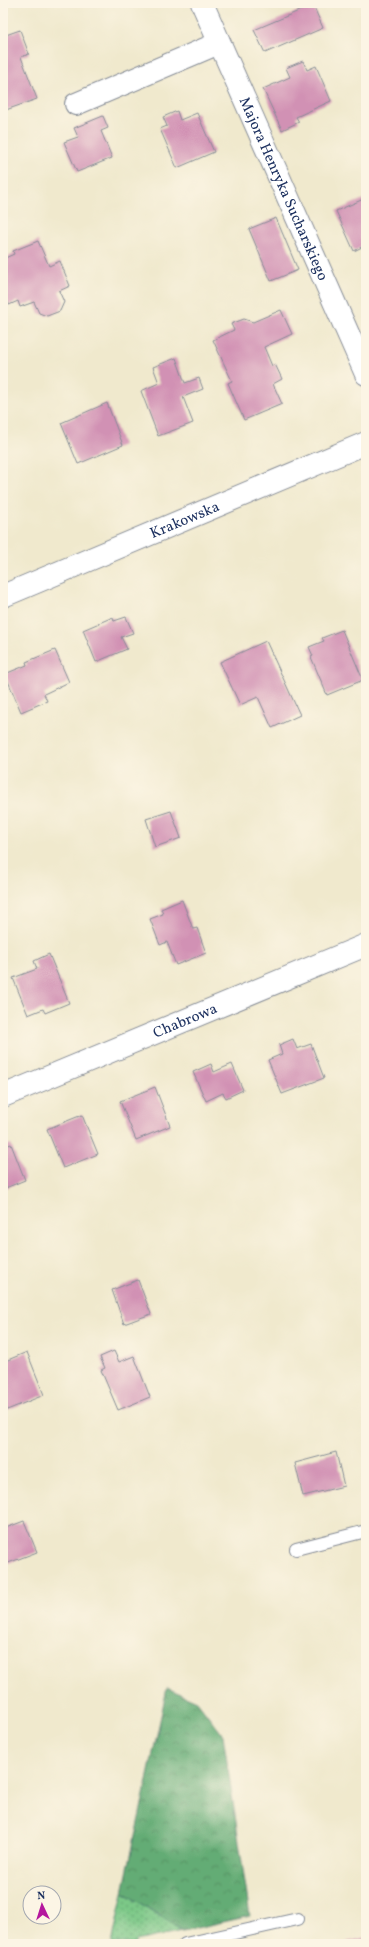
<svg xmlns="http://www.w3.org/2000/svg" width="369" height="1947" font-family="Vollkorn,serif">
<defs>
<pattern id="grass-dots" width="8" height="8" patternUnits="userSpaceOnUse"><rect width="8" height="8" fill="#7bc887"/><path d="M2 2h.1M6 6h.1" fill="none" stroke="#64a372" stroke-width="1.8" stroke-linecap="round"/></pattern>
<pattern id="forest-crowns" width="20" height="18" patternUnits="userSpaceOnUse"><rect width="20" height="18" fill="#64ac74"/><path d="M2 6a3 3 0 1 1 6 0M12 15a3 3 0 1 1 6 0" fill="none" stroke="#528c62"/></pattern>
</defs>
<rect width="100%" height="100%" fill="#fcf5e5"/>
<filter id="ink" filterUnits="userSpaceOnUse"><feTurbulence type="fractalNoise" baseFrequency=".025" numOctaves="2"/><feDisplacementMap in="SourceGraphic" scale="8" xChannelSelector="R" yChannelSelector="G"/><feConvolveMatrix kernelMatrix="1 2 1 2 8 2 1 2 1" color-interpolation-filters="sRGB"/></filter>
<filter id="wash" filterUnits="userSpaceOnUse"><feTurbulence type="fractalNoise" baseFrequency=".012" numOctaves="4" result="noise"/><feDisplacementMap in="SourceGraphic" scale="16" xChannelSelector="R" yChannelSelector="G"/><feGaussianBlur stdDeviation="0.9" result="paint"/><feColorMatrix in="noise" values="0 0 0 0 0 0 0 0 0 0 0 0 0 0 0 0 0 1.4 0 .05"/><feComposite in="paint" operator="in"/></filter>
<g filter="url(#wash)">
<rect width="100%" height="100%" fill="#f0e9cd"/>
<!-- grass -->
<path fill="url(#grass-dots)" stroke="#4b7c72" d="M123,1892l60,39 -47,10v3h-24z"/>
<!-- forest -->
<path fill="url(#forest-crowns)" stroke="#406e69" d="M167,1688l30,13 26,34 27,181 -67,15 -60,-39z"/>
<g id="blocks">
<!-- building -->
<path fill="#d191b4" d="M313,5l10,23 -58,25 -11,-23z
M20,30l9,24 -8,3 16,42 -34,12v-75z
M303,61l4,9 9,-4 15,35 -35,16 3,5 -17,8 -19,-41 27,-12 -4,-9z
M177,111l3,9 17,-7 17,39 -37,16 -17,-39 7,-3 -4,-9z
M103,116l5,12 -7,3 11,27 -35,14 -13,-30 14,-5 -4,-9z
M366,198v57l-4,-8 -8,4 -18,-40z
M276,218l22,52 -27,11 -22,-52z
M38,241l11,25 11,-5 10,25 -11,5 5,11 -4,9 -13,5 -8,-3 -5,-11 -14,5 -2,-6 -9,4 -6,-15v-31l11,-5 -1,-3z
M281,310l11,24 -28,13 8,19 3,-2 7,15 -9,5 9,20 -38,16 -16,-37 4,-2 -19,-41 21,-10 -3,-6 13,-5 9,3z
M176,358l9,25 14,-5 4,11 -20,8 10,26 -35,13 -17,-45 18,-8 -6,-16z
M107,403l16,42 -45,19 -17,-41z
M113,617l1,4 12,-4 7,16 -12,4 6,12 -31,13 -13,-32z
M342,630l21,50 -36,15 -16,-38 2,-1 -4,-9 15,-6 -2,-3z
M266,641l34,74 -28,13 -14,-31 -18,8 -20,-43z
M55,650l14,32 -25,12 3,7 -26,11 -16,-38 22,-9 -1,-3z
M171,811l10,27 -26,9 -9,-28z
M182,900l11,29 4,-1 9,25 -30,12 -9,-23 -7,3 -10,-26 13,-5 -2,-5z
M49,954l20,49 -24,10 -2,-4 -15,6 -15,-37 24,-9 -3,-8z
M293,1039l4,10 14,-5 13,34 -42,16 -14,-34 14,-6 -3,-9z
M211,1064l3,8 18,-8 11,26 -17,8 -3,-5 -17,8 -13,-29z
M155,1087l15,39 -34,14 -16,-39z
M82,1115l16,39 -35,14 -16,-39z
M11,1144l14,36 -22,9v-42z
M138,1280l13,34 -27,10 -12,-34z
M114,1351l5,11 15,-6 16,41 -32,13 -17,-40 4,-2 -5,-11z
M27,1352l17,43 -37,15 -1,-2 -3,1v-47z
M336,1452l8,34 -41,10 -8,-33z
M24,1521l13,31 -34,13v-36z
M366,1937v7h-18l-1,-2z"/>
</g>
</g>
<g filter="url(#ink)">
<use href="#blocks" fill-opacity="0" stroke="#868c96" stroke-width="1"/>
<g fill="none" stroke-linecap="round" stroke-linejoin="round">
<defs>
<path id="service" d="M296,1549l70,-18
M185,1944l113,-25"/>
<g id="minor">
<path id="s1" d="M202,3l164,371"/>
<path d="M76,104l143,-61"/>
<path id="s2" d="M3,1096l363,-151"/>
</g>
<g id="tertiary">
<path id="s3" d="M3,596l363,-153"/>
</g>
</defs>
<!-- service casing -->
<use href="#service" stroke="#868c96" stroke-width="14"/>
<!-- minor casing -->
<use href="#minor" stroke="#868c96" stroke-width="24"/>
<!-- tertiary casing -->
<use href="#tertiary" stroke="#868c96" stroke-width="24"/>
<!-- service -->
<use href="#service" stroke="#fff" stroke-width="12"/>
<!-- minor -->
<use href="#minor" stroke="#fff" stroke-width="22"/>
<!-- tertiary -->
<use href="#tertiary" stroke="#fff" stroke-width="22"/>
</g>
</g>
<g text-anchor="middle" stroke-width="3" stroke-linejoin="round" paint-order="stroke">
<!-- street labels -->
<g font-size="15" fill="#1b2f5e" stroke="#fcf5e5">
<text dy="5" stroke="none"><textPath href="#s1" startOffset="203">Majora Henryka Sucharskiego</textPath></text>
<text dy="5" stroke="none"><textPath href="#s3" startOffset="197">Krakowska</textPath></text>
<text dy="5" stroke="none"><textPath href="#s2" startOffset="197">Chabrowa</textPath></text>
</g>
</g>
<!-- margin -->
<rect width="369" height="1947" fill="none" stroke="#fcf5e5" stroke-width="16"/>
<!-- north arrow -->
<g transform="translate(42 1905) rotate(356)"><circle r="19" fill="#fcf5e5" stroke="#a2a6af"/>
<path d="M0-3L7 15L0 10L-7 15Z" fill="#b5179e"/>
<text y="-6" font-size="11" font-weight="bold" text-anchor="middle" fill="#1b2f5e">N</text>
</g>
</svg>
